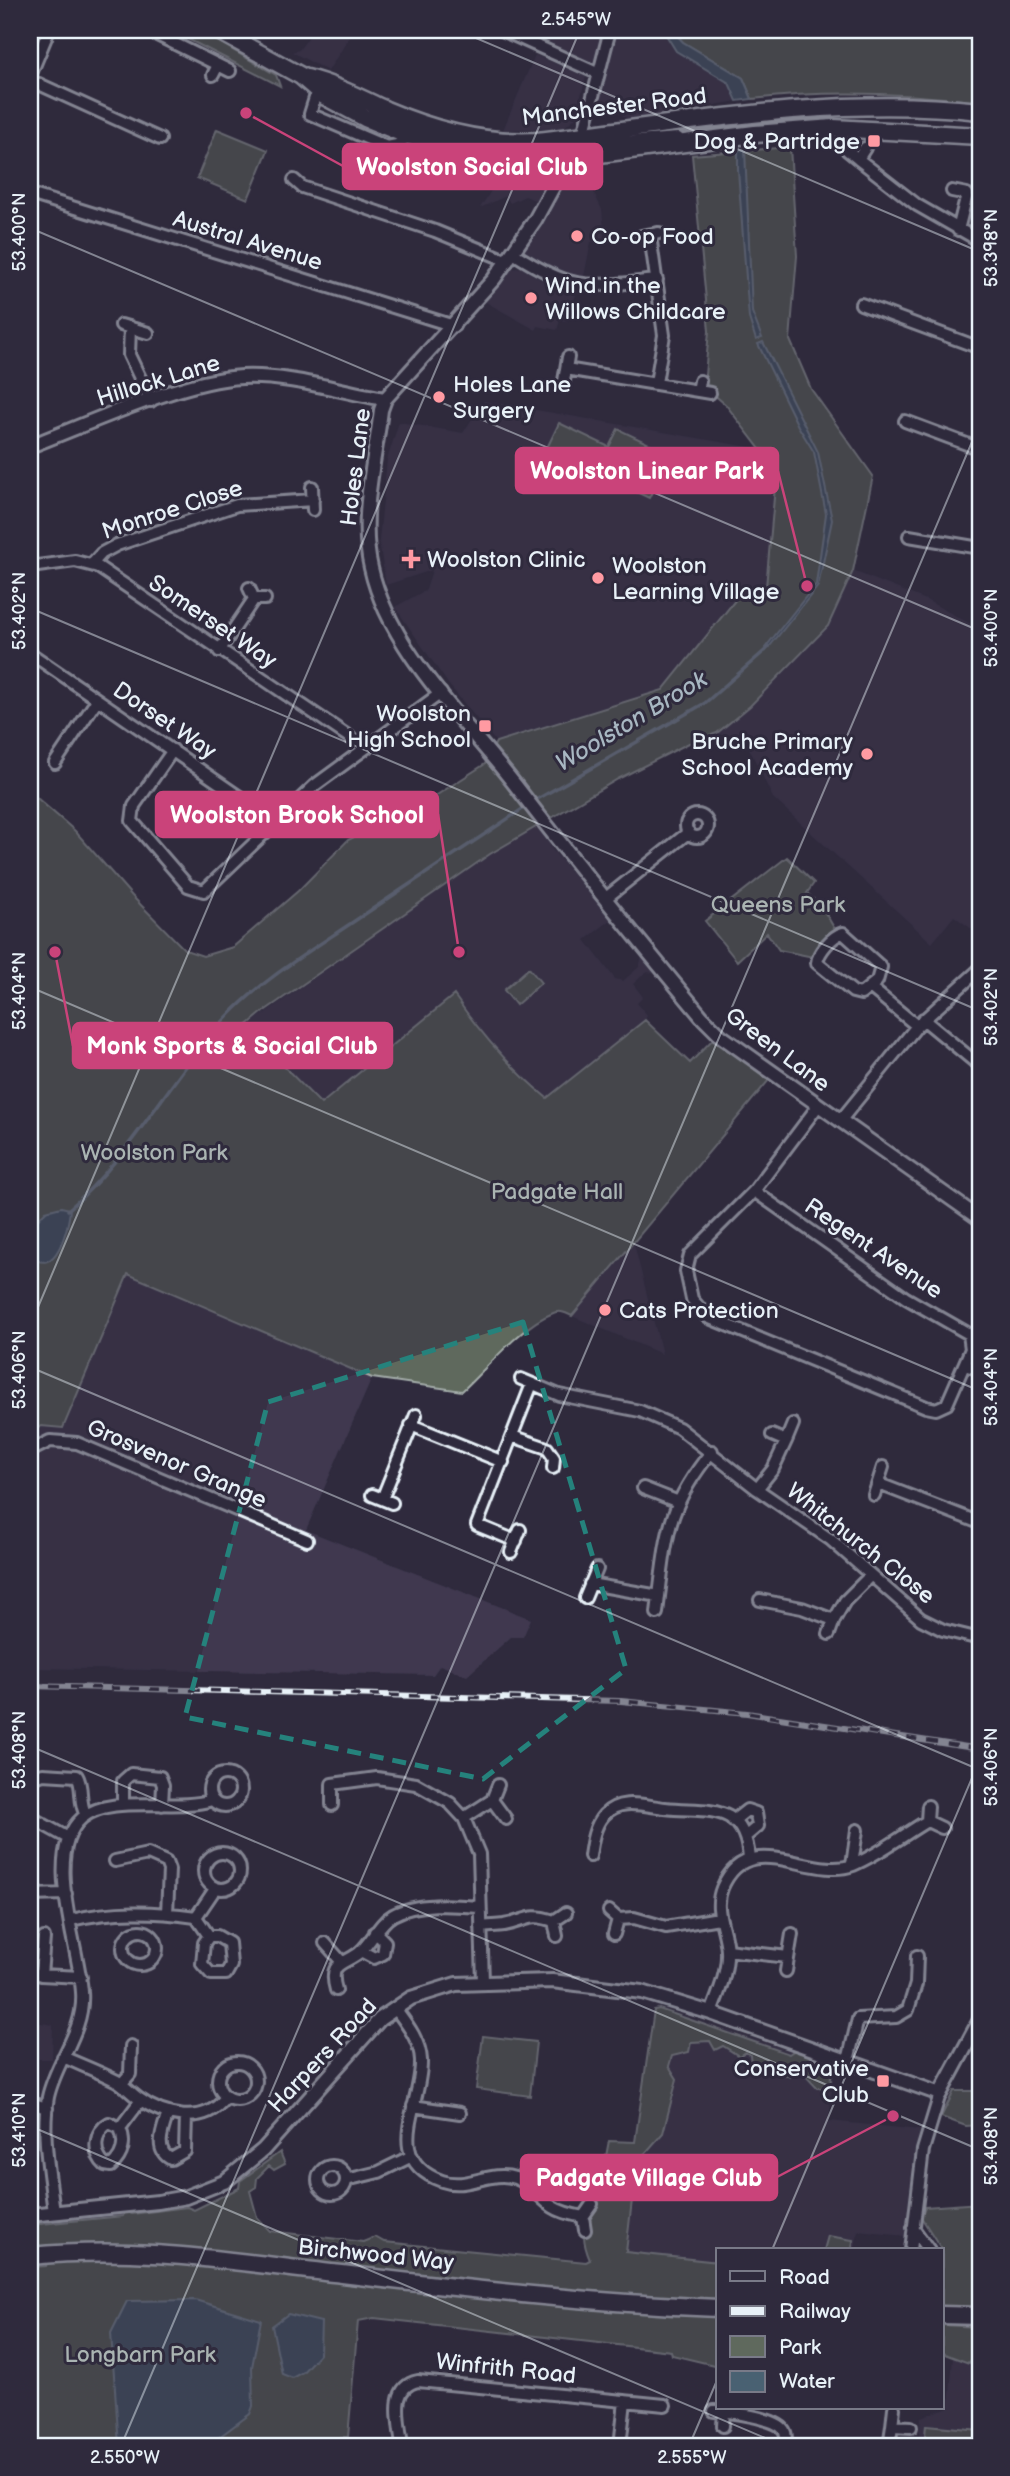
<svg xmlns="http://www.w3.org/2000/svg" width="1010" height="2476" font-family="'Balsamiq Sans',sans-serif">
<rect width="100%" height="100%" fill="#2f2a3d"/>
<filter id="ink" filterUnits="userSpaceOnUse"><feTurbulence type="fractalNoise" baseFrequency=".0143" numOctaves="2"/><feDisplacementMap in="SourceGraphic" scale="14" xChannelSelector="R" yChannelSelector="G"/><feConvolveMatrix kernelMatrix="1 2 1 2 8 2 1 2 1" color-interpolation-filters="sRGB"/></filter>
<g filter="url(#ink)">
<!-- built -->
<path fill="#3f394f" d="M314,30h40l-26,41 -36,-19 7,-2z
M525,30h138l3,7 63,47 8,17 -108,19 -30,-22 6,-27z
M535,55l51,22 -11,41 -12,10 -60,2z
M507,166l77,5 18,39 3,30 -14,2 -8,39 -16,-3 -44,-25v-6l24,-42 -22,-9 -15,7 -4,-7 -26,12z
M522,267l18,12 36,15 -9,27 -7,-1 -3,10 -19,-4 -2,4 -52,-29 27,-32z
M484,401l294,51 -12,136h-21l-82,102 -167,52 -47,-57 -54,-78 31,-17 6,-20 -46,15 -7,-44 8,-81 12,-38 64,11z
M853,571l73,29 54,29v306l-26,-19 -22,27 -159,-145 -24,-50 -32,-15 58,-51 53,-56z
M540,826l10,13v8l62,72 -27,21 30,39 8,2 16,-14 3,-10 12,16 -8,-1 -13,12 10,13 -6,6 10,12 -2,5 -98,78 -30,-24 -42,-48 -21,-31 -133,109 -76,-77 245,-173z
M634,1244l28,110 -90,-38z
M128,1273l244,105 -66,152 225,89 -8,18h-12l-44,39 -27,-11 -7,10 -403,-7v-234l11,-8 23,2z
M657,2007l177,59 -5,55 91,9 -7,31 -8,75 -47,-5 -3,19h-137v19l-96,-12z
M30,2021l23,4 -1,34h-22z
M980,2331v115h-62l3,-29 28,-10 6,-74z"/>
<!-- green -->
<path fill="#5f695d" stroke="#a4adaa" stroke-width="2" d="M170,30h28l78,45 4,11z
M672,30h308v72c-75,-9 -152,-12 -228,-3l-9,-21 -60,-36z
M217,129l51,21 -20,49 -51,-21z
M790,147l7,109 -7,84 21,49 62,87 -20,95 -25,55 -78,80 -33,27 -28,10 -71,36 -128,75 -227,158 -18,15 76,77 133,-109c27,39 56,73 93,103l98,-78 45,43 23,-24 56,41 -197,236c-8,-4 -13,-6 -21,-2 -29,11 -65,55 -89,77l-90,-13 -244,-104 -65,154 -22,-2 -11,8v-642l45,39 57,65 53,54 18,6 30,-9 65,-56 50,-51 78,-38 59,-38 11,-22 167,-52 82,-102 21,-1 12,-134 -18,-4 -34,-44 -22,-19 5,-55 -17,-176z
M559,423l50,24 9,-18 52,25 -21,44 -103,-48z
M787,857l27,26 -7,10 14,13 15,25 -23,26 -34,-7 -12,-17 -30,28 -32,-40z
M529,968l12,15 -25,22 -12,-15z
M659,2009l130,45 10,-7 16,6 4,6 17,3 2,6 -7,8 -1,12h-13l-13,-14 -9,-2 -5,5c-13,-7 -26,-7 -39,-13l-1,-9 -5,-3 -6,4 -16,-10 -8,4 -5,-9 -19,1 -2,10 -17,4 -3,10 8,13 -14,54 -22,25 -6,16 -9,78 92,10v42l-688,-52v-27l93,-9 2,-5 7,3 55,-7 7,3 45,-22 1,-7 40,-29 5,12 -11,6 -5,-4 -12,12 -1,9 -6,4 7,26 13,14 93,11 12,-5 9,5 202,20 4,-2c-14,-33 0,-35 8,-64 5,-17 7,-37 11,-55l26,1 19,-132z
M483,2036l53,6 -6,54 -54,-7z
M954,2091h26v34l-14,1 -25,-9z
M980,2203v104h-38v-57l-21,-33 4,-10z
M828,2236l25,4 -1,10h-28z
M128,2259l416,43 174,14v50l-46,-11 -1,-4 -297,-33 -16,3 -10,116h-8l-1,9h-309v-179l16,-1 1,-3z
M942,2325l38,2v29l-6,-1 -5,8 -27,-10z
M926,2425l54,5v16h-56z"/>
<!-- water -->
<path fill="#496172" stroke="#899ba8" stroke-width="2" d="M663,30h9l11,12 60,36 9,21 -15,2 -8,-18 -53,-32z
M745,149l7,163 10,26 -6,2 -7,-22 -11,-148v-20z
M763,342l55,110 14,68 -14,66 -52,65 -1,-3 51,-64 10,-70 -12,-62 -16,-26 -40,-82z
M61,1207l9,2c-1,18 -15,73 -40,45l1,-27 15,-16z
M195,2300l66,20 -9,47 1,39 -3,8 -43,32h-88l-8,-113 16,-32z
M288,2314l33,8 -1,31 -17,19 -11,6 -10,-4 -10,-48z"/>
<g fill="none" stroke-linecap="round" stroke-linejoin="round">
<!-- stream -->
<path stroke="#899ba8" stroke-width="3.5" d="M534,801l171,-98 64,-56
M68,1210c64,-55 101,-131 159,-193 34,-36 81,-65 123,-93 59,-39 118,-79 177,-118"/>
<defs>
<path id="minor" d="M147,30l71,35
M502,30l95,43
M610,30l-28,109 13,5 83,-6
M213,75l5,-10 12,6
M30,76l19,-46
M30,80l130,59
M319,85l-9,29 77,33 10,-2 12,-9
M847,150l11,9 7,-11
M858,159l59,46 63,36
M294,180l8,7 133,44 73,30
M952,191l15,3 -9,36
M30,194l424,132
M650,235l14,100 -8,48
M642,236l17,-3
M513,253c62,39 73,34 144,27
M861,304l119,44
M121,325l27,8
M130,327l-1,28 22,46
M566,369l132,22
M564,381l4,-24
M700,381l-2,10 12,2
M905,421l75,28
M312,487l1,23
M909,536l71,12
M92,564l10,-11 15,-8 120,-40 76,-5
M30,567l45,-6 23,6 266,180
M249,588l5,11h11
M219,651l35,-52
M30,653l246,169
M173,750l-39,56 -2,15 56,65 16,5 110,-105 127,-93
M55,763l42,-63
M686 826a11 11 0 1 1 22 0a11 11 0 1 1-22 0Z
M606,898l83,-66
M843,933l38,34 -4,14 -16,13 -8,-2 -36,-29c1,-11 15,-27 26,-30z
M871,988l46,38
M923,1019l57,47
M840,1121l77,-95 63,-57
M754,1191l152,107 63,36 2,15 -24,55 -11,5 -10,-2 -219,-90 -15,-18 -6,-28 4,-16 64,-64 64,-85
M965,1365l15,5
M521,1379l38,16 81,16 39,17 78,61 74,51 90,79 22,11 37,9
M411,1425l92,37
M772,1435l14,6 7,-17
M512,1436l35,12 7,10 -1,10
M30,1451l20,-10 27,2 230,97
M879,1484l101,39
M643,1488l33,13
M757,1489l16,-20 13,-28
M372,1495l20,8
M874,1495l9,-28
M382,1499l34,-84
M516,1541l-39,-16 55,-141
M511,1552l9,-22
M590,1584l69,12c8,-65 10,-92 53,-145
M585,1598l12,-29
M760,1600l42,8 32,12 11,-19 26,-26
M657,1613l2,-17
M829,1634l5,-14
M209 1790a16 16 0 1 1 32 0a16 16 0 1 1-32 0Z
M30,1779l13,-5 34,2c7,12 1,26 9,39
M498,1785l-6,15 14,19
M123,1805v-24l8,-7 29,3 3,8 -1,20
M332,1805v-21l45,-6 39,6 34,19 14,15 15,36 4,128
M928,1806l-1,15 15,7
M30,1817l38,21
M464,1818l28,-18
M733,1821l14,-11 9,3 2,13 -13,11
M204 1871a18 18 0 1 1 36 0a18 18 0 1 1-36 0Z
M590,1856c2,-14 4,-30 14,-41 16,-18 41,-9 61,-7 40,5 80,-8 84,51
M115,1861l33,-7 18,8 3,8 -2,43
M852,1865l5,-35
M30,1895l36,-1
M609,1911l9,8 -4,15
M196,1917l19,-28
M618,1919l16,-1 32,9 53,-9
M71,1920c43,-10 82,-9 125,-3l13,19
M554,1921l12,-8
M481,1927c7,-1 15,-1 23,-2 23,-4 24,-13 50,-4l3,15
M123 1948a17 17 0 1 1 34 0a17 17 0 1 1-34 0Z
M209,1936h8l12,7 2,22 -5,9h-15l-9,-10 2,-21z
M44,1938l-3,37 40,2
M325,1943l16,18
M727,1950l61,7
M361,1951l13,7 9,-4 2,-12 -10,-10
M786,1971l6,-37
M336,1990c-9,-31 11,-25 25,-39 12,-11 18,-28 32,-36 23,-13 61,-10 86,-8
M395,2008c11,15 25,32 26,52 2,43 -41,99 21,121 25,9 48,-11 73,-3 17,6 24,20 38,29 9,6 20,8 30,10
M711,2013c7,-19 17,-41 16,-62 -1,-22 -14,-41 -5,-63 26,-62 88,-7 131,-23 25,-10 50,-30 74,-44
M63,2057c18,8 37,15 54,24 8,5 14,12 21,17 26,19 66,28 87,0
M848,2061l10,-42 38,-2 12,-7 8,-26 1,-28
M218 2081a19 19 0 1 1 38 0a19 19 0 1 1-38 0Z
M122,2083l8,-9 1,-28
M30,2103l17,5
M413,2106l47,7
M168,2113c-5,16 -15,37 3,46l14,-8 1,-35
M120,2128l-11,-5c-15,9 -17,30 -4,42l6,1c12,-10 15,-24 9,-38l21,-28
M318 2180a14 14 0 1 1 28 0a14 14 0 1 1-28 0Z
M346,2180l33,-8 33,-16
M54,2213c-4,-38 -13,-78 -6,-116 8,-37 37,-66 34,-105 -3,-47 -40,-139 0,-174 29,-25 93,-6 130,-18
M913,2228l16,22
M585,2230l-2,-13 9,-13
M911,2250l12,-100 17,-56
M894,2408l-2,18 19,1
M714,2411c14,0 63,7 70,19 3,5 2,11 1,16
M723,2426l1,-15
M402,2446c-2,-22 -14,-59 16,-65l247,24
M620,2446l5,-45
M889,2446l3,-20"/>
<path id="tertiary" d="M581,136l-46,84 -41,59 -109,120 -4,11c-6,51 -22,107 -10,158 18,82 95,153 145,218 60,78 123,155 186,231l19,19 259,183
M30,446c58,-22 152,-66 212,-69 48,-2 96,14 143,22
M30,2215l128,-13 28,-5 38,-15 39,-32 117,-131 31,-21 45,-14 96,-3 90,11 69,21 229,81 40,-74"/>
<path id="primary" d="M217,30l84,46 23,20 41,22 44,18 78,19 81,3 187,-24 78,-6 147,8
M307,78c28,7 53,20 79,32 47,20 100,34 151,31 148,-18 293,-46 443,-30
M30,2256c110,-11 204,6 312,18 124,15 251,29 376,34
M942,2315l38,1"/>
</defs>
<!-- minor casing -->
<use href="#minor" stroke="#e8f1f8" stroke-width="16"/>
<!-- tertiary casing -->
<use href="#tertiary" stroke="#e8f1f8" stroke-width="18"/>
<!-- primary casing -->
<use href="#primary" stroke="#e8f1f8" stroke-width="21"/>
<!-- minor -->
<use href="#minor" stroke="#2f2a3d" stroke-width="10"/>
<!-- tertiary -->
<use href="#tertiary" stroke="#2f2a3d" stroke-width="12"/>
<!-- primary -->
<use href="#primary" stroke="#2f2a3d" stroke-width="16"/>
<defs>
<path id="rail" d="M30,1686l591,15 126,12 233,36"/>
</defs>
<!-- rail casing -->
<use href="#rail" stroke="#e8f1f8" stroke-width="6"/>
<!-- rail -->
<use href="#rail" stroke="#2f2a3d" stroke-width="3.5" stroke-dasharray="10" stroke-linecap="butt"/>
</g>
</g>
<!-- marked area -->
<path d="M0 0H1010V2476H0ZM523,1322l103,347 -143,110 -298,-62 83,-315z" fill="#2f2a3d" fill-opacity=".55" fill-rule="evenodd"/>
<path fill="none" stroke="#25827c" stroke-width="5" stroke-dasharray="14 9" stroke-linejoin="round" d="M523,1322l103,347 -143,110 -298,-62 83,-315z"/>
<!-- ticks -->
<path fill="none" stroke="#e8f1f8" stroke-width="2" stroke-opacity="0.45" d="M457,30l523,222M30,228l950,403M30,608l950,403M30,987l950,404M30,1326l550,-1296M30,1367l950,403M30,1746l950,404M30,2126l754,320M772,2250l208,-491M121,2446l859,-2023M689,2446l29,-68"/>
<!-- markers -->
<g fill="#ff9aa2" stroke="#2f2a3d" stroke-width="2.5">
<rect x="867" y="134" width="14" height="14" rx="3.5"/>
<circle cx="577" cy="236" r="7"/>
<circle cx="531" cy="298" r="7"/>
<circle cx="439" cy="397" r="7"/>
<path d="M407.5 548.5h7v7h7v7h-7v7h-7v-7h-7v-7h7z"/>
<circle cx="598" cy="578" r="7"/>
<rect x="478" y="719" width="14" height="14" rx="3.5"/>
<circle cx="867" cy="754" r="7"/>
<circle cx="605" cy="1310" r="7"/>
<rect x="876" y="2074" width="14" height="14" rx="3.5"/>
</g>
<g text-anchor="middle" stroke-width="6" stroke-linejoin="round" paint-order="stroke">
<!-- street labels -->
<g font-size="23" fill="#e8f1f8" stroke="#2f2a3d">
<text transform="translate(614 106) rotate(-7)" y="8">Manchester Road</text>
<text transform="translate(248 240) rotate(17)" y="8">Austral Avenue</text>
<text transform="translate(158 380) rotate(-17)" y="8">Hillock Lane</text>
<text transform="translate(355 467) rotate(-83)" y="8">Holes Lane</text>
<text transform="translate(172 509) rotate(-18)" y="8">Monroe Close</text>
<text transform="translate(213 621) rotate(34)" y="8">Somerset Way</text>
<text transform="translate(165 720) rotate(34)" y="8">Dorset Way</text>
<text transform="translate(778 1049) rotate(37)" y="8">Green Lane</text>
<text transform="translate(874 1248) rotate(34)" y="8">Regent Avenue</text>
<text transform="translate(177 1463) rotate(23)" y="8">Grosvenor Grange</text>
<text transform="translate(861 1543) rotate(38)" y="8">Whitchurch Close</text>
<text transform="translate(322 2055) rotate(-47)" y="8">Harpers Road</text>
<text transform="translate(376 2254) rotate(6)" y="8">Birchwood Way</text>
<text transform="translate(506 2368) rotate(6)" y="8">Winfrith Road</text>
</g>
<!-- poi labels -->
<g font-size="23" fill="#e8f1f8" stroke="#2f2a3d" text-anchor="start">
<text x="860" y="149" text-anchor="end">Dog &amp; Partridge</text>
<text x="591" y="244">Co-op Food</text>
<text x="545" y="293">Wind in the<tspan x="545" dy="26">Willows Childcare</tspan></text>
<text x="453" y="392">Holes Lane<tspan x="453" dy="26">Surgery</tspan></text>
<text x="427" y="567">Woolston Clinic</text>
<text x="612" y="573">Woolston<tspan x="612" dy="26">Learning Village</tspan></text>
<text x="471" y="721" text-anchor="end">Woolston<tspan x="471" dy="26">High School</tspan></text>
<text x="853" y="749" text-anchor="end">Bruche Primary<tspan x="853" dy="26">School Academy</tspan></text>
<text x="619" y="1318">Cats Protection</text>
<text x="869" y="2076" text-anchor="end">Conservative<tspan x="869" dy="26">Club</tspan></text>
</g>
<!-- park labels -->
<g font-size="23" fill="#aab4b2" stroke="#2f2a3d">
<text x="778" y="912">Queens Park</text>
<text x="154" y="1160">Woolston Park</text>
<text x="557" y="1199">Padgate Hall</text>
<text x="140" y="2362">Longbarn Park</text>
</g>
<!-- water labels -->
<g font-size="24" font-style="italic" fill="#a8b7c2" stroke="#2f2a3d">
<text transform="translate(631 721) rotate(-31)" y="8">Woolston Brook</text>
</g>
</g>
<!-- callouts -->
<path fill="none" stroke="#ca437a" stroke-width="2.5" d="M246 113L343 166M807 586L778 471M459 952L438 814M55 952L73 1046M893 2116L777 2177"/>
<g fill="#ca437a" stroke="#2f2a3d" stroke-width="2.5">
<circle cx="246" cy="113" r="7"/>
<circle cx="807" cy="586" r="7"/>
<circle cx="459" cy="952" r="7"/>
<circle cx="55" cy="952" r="7"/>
<circle cx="893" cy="2116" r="7"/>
</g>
<g fill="#ca437a" stroke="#ca437a" stroke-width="2.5">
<rect x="343" y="144" width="259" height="45" rx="7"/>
<rect x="516" y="448" width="262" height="45" rx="7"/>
<rect x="156" y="792" width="282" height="45" rx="7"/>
<rect x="73" y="1023" width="319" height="45" rx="7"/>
<rect x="521" y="2155" width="256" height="45" rx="7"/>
</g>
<g font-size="24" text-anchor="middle" font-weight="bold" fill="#fff">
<text x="472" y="175">Woolston Social Club</text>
<text x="647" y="479">Woolston Linear Park</text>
<text x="297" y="823">Woolston Brook School</text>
<text x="232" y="1054">Monk Sports &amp; Social Club</text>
<text x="649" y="2186">Padgate Village Club</text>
</g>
<!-- margin -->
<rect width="1010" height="2476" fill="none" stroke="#2f2a3d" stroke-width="77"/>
<!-- legend -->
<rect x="716" y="2248" width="228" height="161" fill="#2f2a3d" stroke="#797a88" stroke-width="2"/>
<rect x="730" y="2271" width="35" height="10" fill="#2f2a3d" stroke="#797a88" stroke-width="2"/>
<text x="779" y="2284" font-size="21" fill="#e8f1f8">Road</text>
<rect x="730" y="2306" width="35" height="10" fill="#e8f1f8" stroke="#797a88" stroke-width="2"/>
<text x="779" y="2318" font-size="21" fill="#e8f1f8">Railway</text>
<rect x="730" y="2336" width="35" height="21" fill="#5f695d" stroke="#797a88" stroke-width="2"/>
<text x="779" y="2354" font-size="21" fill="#e8f1f8">Park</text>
<rect x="730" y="2371" width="35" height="21" fill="#496172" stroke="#797a88" stroke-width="2"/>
<text x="779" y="2388" font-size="21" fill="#e8f1f8">Water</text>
<rect x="38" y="38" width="934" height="2400" fill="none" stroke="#e8f1f8" stroke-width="2.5"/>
<g font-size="18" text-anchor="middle" fill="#e8f1f8">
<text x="576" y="25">2.545°W</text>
<text transform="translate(19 232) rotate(-90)" y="6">53.400°N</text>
<text transform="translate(991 248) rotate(-90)" y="6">53.398°N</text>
<text transform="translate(19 611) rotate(-90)" y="6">53.402°N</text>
<text transform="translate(991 628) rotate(-90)" y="6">53.400°N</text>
<text transform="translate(19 991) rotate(-90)" y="6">53.404°N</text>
<text transform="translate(991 1007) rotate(-90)" y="6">53.402°N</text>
<text transform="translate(19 1370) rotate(-90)" y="6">53.406°N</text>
<text transform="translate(991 1387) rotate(-90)" y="6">53.404°N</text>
<text transform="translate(19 1750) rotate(-90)" y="6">53.408°N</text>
<text transform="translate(991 1767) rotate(-90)" y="6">53.406°N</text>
<text transform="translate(19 2130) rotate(-90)" y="6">53.410°N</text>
<text transform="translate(991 2146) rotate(-90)" y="6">53.408°N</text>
<text x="125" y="2463">2.550°W</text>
<text x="692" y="2463">2.555°W</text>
</g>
</svg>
